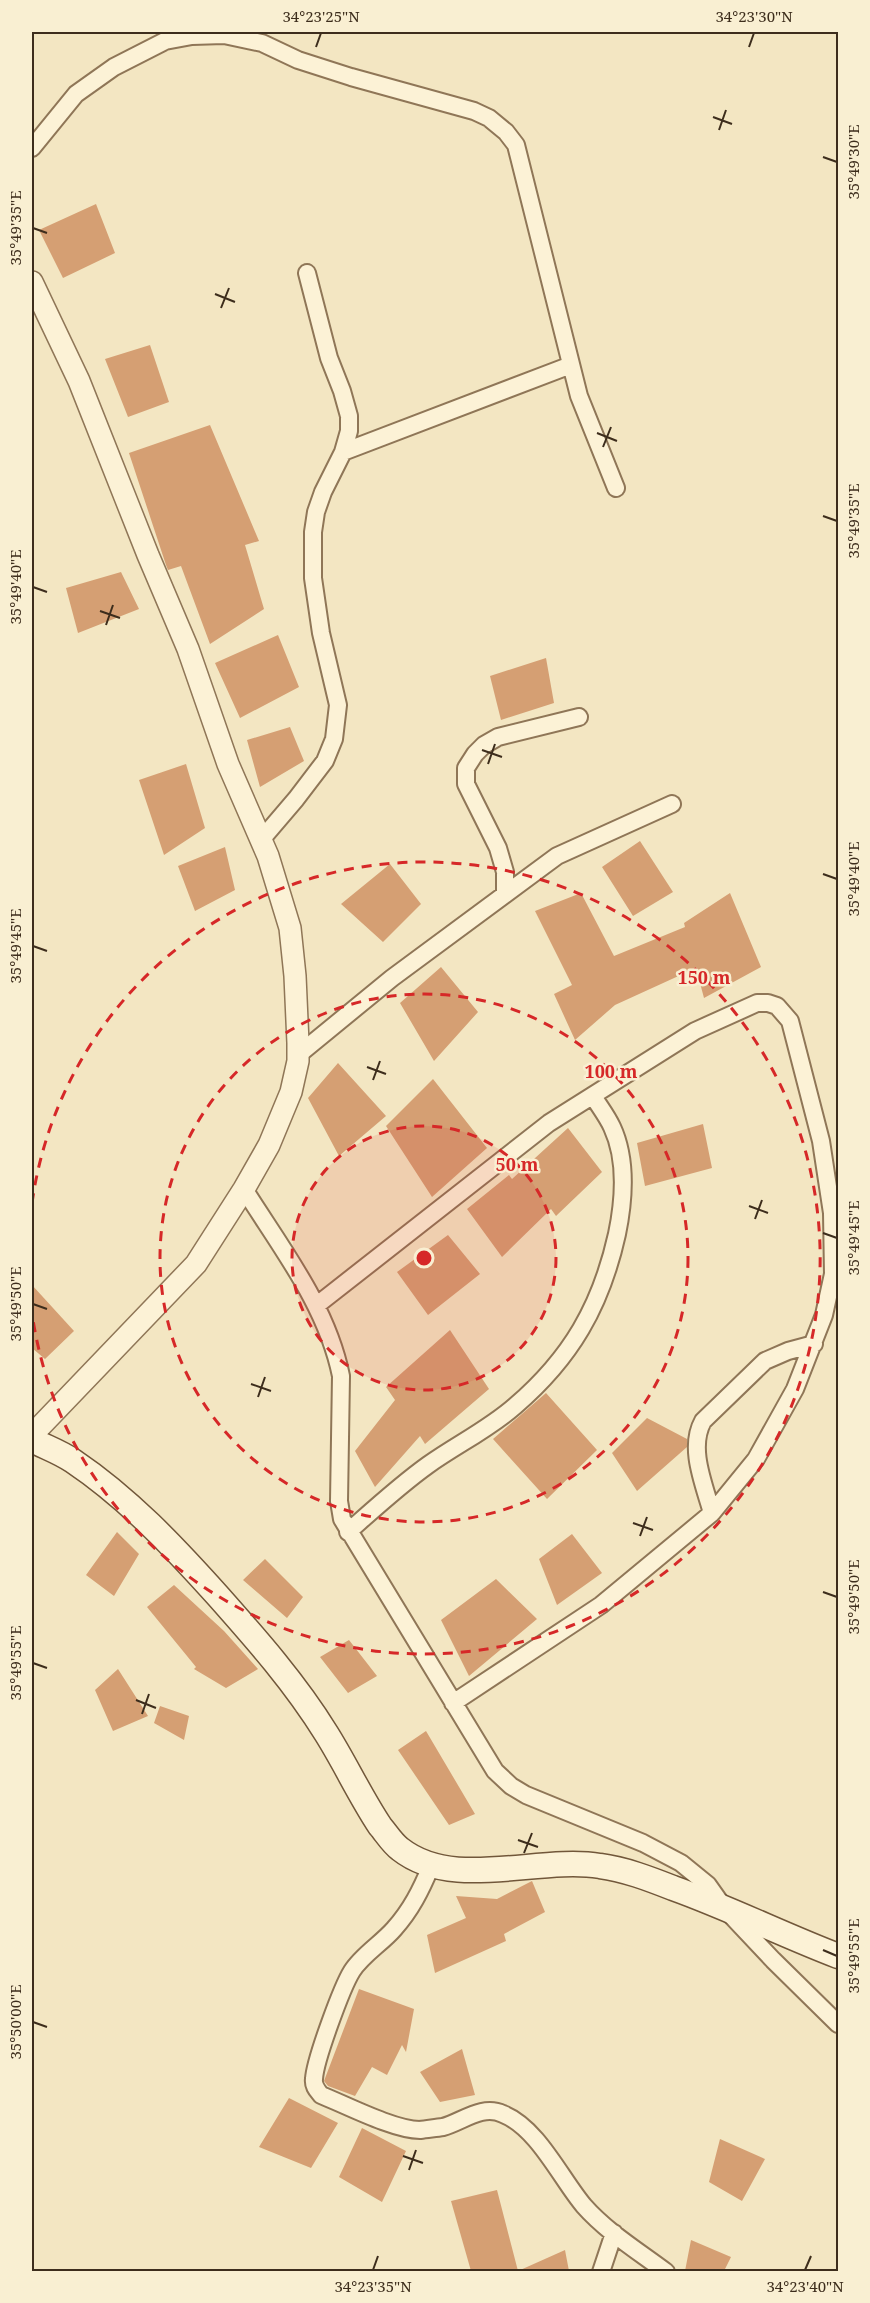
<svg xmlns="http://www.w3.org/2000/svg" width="870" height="2303" font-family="'Noto Serif',serif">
<rect width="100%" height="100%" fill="#f3e6c2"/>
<!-- building -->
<path fill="#d59f73" d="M96,204l19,49 -52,25 -24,-48z
M150,345l19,57 -41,15 -23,-58z
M210,425l49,116 -14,4 19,64 -54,35 -29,-78 -13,4 -2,-5 -37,-112z
M121,572l18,37 -61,24 -12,-45z
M278,635l21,52 -59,31 -25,-55z
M546,658l8,45 -53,17 -11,-44z
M290,727l14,34 -44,26 -13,-47z
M186,764l19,64 -41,27 -25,-75z
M640,841l33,51 -40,24 -31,-49z
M225,847l10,43 -40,21 -17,-45z
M390,864l31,40 -38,38 -42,-38z
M581,893l33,63 71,-29 -1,-4 46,-30 31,74 -57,31 -8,-30 -81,37 -40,35 -21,-46 18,-9 -37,-74z
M441,967l37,45 -44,49 -34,-58z
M338,1063l48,53 -47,40 -31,-58z
M433,1079l54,69 -55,49 -46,-71z
M703,1124l9,44 -67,18 -8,-43z
M568,1128l34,44 -46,44 -5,-7 -49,48 -35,-48 42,-34 3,4z
M448,1235l32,39 -52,41 -31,-43z
M32,1285l42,46 -29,28 -13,-11z
M450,1330l39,59 -64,55 -5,-8 -45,51 -20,-36 40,-51 -9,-13z
M546,1393l51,57 -50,49 -54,-60z
M647,1418l40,21v8l-50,44 -25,-38z
M117,1532l22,22 -25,42 -28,-21z
M572,1534l30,39 -45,32 -18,-46z
M265,1559l38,38 -16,21 -44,-38z
M496,1579l41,40 -68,57 -28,-56z
M174,1585l50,46 34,38 -32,19 -32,-19 2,-2 -49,-60z
M349,1640l28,36 -29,17 -28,-36z
M118,1669l30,47 -35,15 -18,-41z
M160,1706l29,10 -5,24 -30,-17z
M426,1731l49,83 -26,11 -51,-75z
M532,1881l13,31 -41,22 2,7 -71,32 -8,-38 39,-17 -10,-22 41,3z
M359,1989l55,20 -8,43 -4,-7 -15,30 -15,-8 -17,29 -27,-10 -4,-5z
M462,2049l13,46 -35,7 -20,-30z
M289,2098l49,25 -27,45 -52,-21z
M362,2128l44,23 -24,51 -43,-25z
M720,2139l45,20 -23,42 -33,-19z
M497,2190l21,81 47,-21 4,21h-98l-20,-70z
M691,2240l40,17 -7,14h-39z"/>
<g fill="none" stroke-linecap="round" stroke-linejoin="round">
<defs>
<path id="minor" d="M32,148l44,-54 38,-27 51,-26 27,-5 32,-1 38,8 36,17 53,17 123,34 15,7 17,14 10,13 63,251 37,92
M343,452l228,-87
M261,840l35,-41 29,-38 9,-22 4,-34 -17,-72 -8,-55v-46l3,-20 7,-20 20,-40 6,-21v-15l-7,-25 -13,-33 -22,-85
M505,894v-22l-7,-24 -32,-64v-16l9,-14 9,-9 14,-8 81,-20
M298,1055l94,-77 165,-122 115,-52
M244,1189c37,59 83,117 97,187l-2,125 3,18 153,252 16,15 15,9 117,48 38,20 27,22 17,24 48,51 65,64
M317,1305l232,-182 146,-92 62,-28h11l9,3 13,15 31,120 11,72 1,61 -9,41 -29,74 -39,70 -44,54 -111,92 -148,98
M712,1513c-8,-29 -24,-65 -9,-92l62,-60 23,-10 26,-7
M348,1532c26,-23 52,-47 80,-67 28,-20 61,-36 87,-59 56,-48 86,-100 102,-172 7,-34 10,-75 -5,-107 -5,-11 -13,-21 -19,-31
M431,1866c-10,24 -20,44 -37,63 -12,14 -32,26 -42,42 -10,16 -37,89 -38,108 -1,7 3,11 7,16 25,10 73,35 99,35 7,-1 16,-2 23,-3 19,-5 39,-23 60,-13 35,14 58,65 81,92 23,26 54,45 82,66
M601,2272l13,-39"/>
<path id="tertiary" d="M32,282l47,99 69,174 40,94 40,115 40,92 22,72 5,48 3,67v18l-7,31 -22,53 -25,44 -48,75 -164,171"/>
<path id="secondary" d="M32,1440c13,7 28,12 41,21 55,37 101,86 145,135 39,44 77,87 108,137 19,30 34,63 54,93 6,7 12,17 20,23 53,42 137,7 200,17 24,3 50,13 73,22 56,20 110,47 165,68"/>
</defs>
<!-- minor casing -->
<use href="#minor" stroke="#8f7657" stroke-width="20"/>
<!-- tertiary casing -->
<use href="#tertiary" stroke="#8f7657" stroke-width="24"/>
<!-- secondary casing -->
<use href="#secondary" stroke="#71573a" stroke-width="27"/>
<!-- minor -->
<use href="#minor" stroke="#fcf2d6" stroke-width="16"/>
<!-- tertiary -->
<use href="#tertiary" stroke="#fcf2d6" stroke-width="21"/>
<!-- secondary -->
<use href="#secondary" stroke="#fcf2d6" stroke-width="24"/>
</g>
<!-- ticks -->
<path fill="none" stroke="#3d2d1c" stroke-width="2" d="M316,47l5,-14M749,47l5,-14M713,117l19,7M719,130l7,-20M823,157l14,5M33,228l14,5M215,294l20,8M221,308l8,-20M597,433l20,8M603,447l8,-20M823,516l14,5M33,587l14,5M100,611l20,7M106,625l7,-20M482,750l20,7M488,764l7,-20M823,874l14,5M33,946l14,5M367,1067l19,7M373,1080l7,-19M749,1206l19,7M755,1219l7,-19M823,1233l14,5M33,1304l14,5M251,1384l20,7M258,1397l7,-20M633,1523l20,7M640,1536l7,-19M823,1592l14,5M33,1663l14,5M136,1700l20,8M142,1714l7,-20M518,1840l20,7M524,1853l8,-20M823,1950l14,6M33,2022l14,5M403,2156l20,7M409,2170l7,-20M373,2270l5,-14M805,2270l6,-14"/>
<!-- distance rings -->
<circle cx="424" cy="1258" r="132" fill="#d62828" fill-opacity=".12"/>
<g fill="none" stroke="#d62828" stroke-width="3" stroke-dasharray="10 8">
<circle cx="424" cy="1258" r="132"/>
<circle cx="424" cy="1258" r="264"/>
<path d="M32 1203A396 396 0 1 1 32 1313"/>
</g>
<circle cx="424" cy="1258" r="9" fill="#d62828" stroke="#f9efd2" stroke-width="3"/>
<g font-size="18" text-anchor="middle" font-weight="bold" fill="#d62828" stroke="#f9efd2" stroke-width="5" stroke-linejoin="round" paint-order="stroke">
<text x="704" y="984">150 m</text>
<text x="611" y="1078">100 m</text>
<text x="517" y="1171">50 m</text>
</g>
<!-- border -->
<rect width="870" height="2303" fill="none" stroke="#f9efd2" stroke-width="66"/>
<rect x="33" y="33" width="804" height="2237" fill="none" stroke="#3d2d1c" stroke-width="2"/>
<g font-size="15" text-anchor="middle" fill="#3d2d1c">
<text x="321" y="22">34°23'25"N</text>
<text x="754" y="22">34°23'30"N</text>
<text transform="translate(854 162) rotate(-90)" y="5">35°49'30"E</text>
<text transform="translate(16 228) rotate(-90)" y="5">35°49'35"E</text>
<text transform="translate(854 521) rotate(-90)" y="5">35°49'35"E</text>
<text transform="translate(16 587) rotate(-90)" y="5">35°49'40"E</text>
<text transform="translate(854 879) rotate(-90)" y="5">35°49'40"E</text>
<text transform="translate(16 946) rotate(-90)" y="5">35°49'45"E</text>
<text transform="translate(854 1238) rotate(-90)" y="5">35°49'45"E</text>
<text transform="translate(16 1304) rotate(-90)" y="5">35°49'50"E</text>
<text transform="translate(854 1597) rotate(-90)" y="5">35°49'50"E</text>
<text transform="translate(16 1663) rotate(-90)" y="5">35°49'55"E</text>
<text transform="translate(854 1956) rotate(-90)" y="5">35°49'55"E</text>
<text transform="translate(16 2022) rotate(-90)" y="5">35°50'00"E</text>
<text x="373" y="2292">34°23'35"N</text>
<text x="805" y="2292">34°23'40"N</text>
</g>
</svg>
